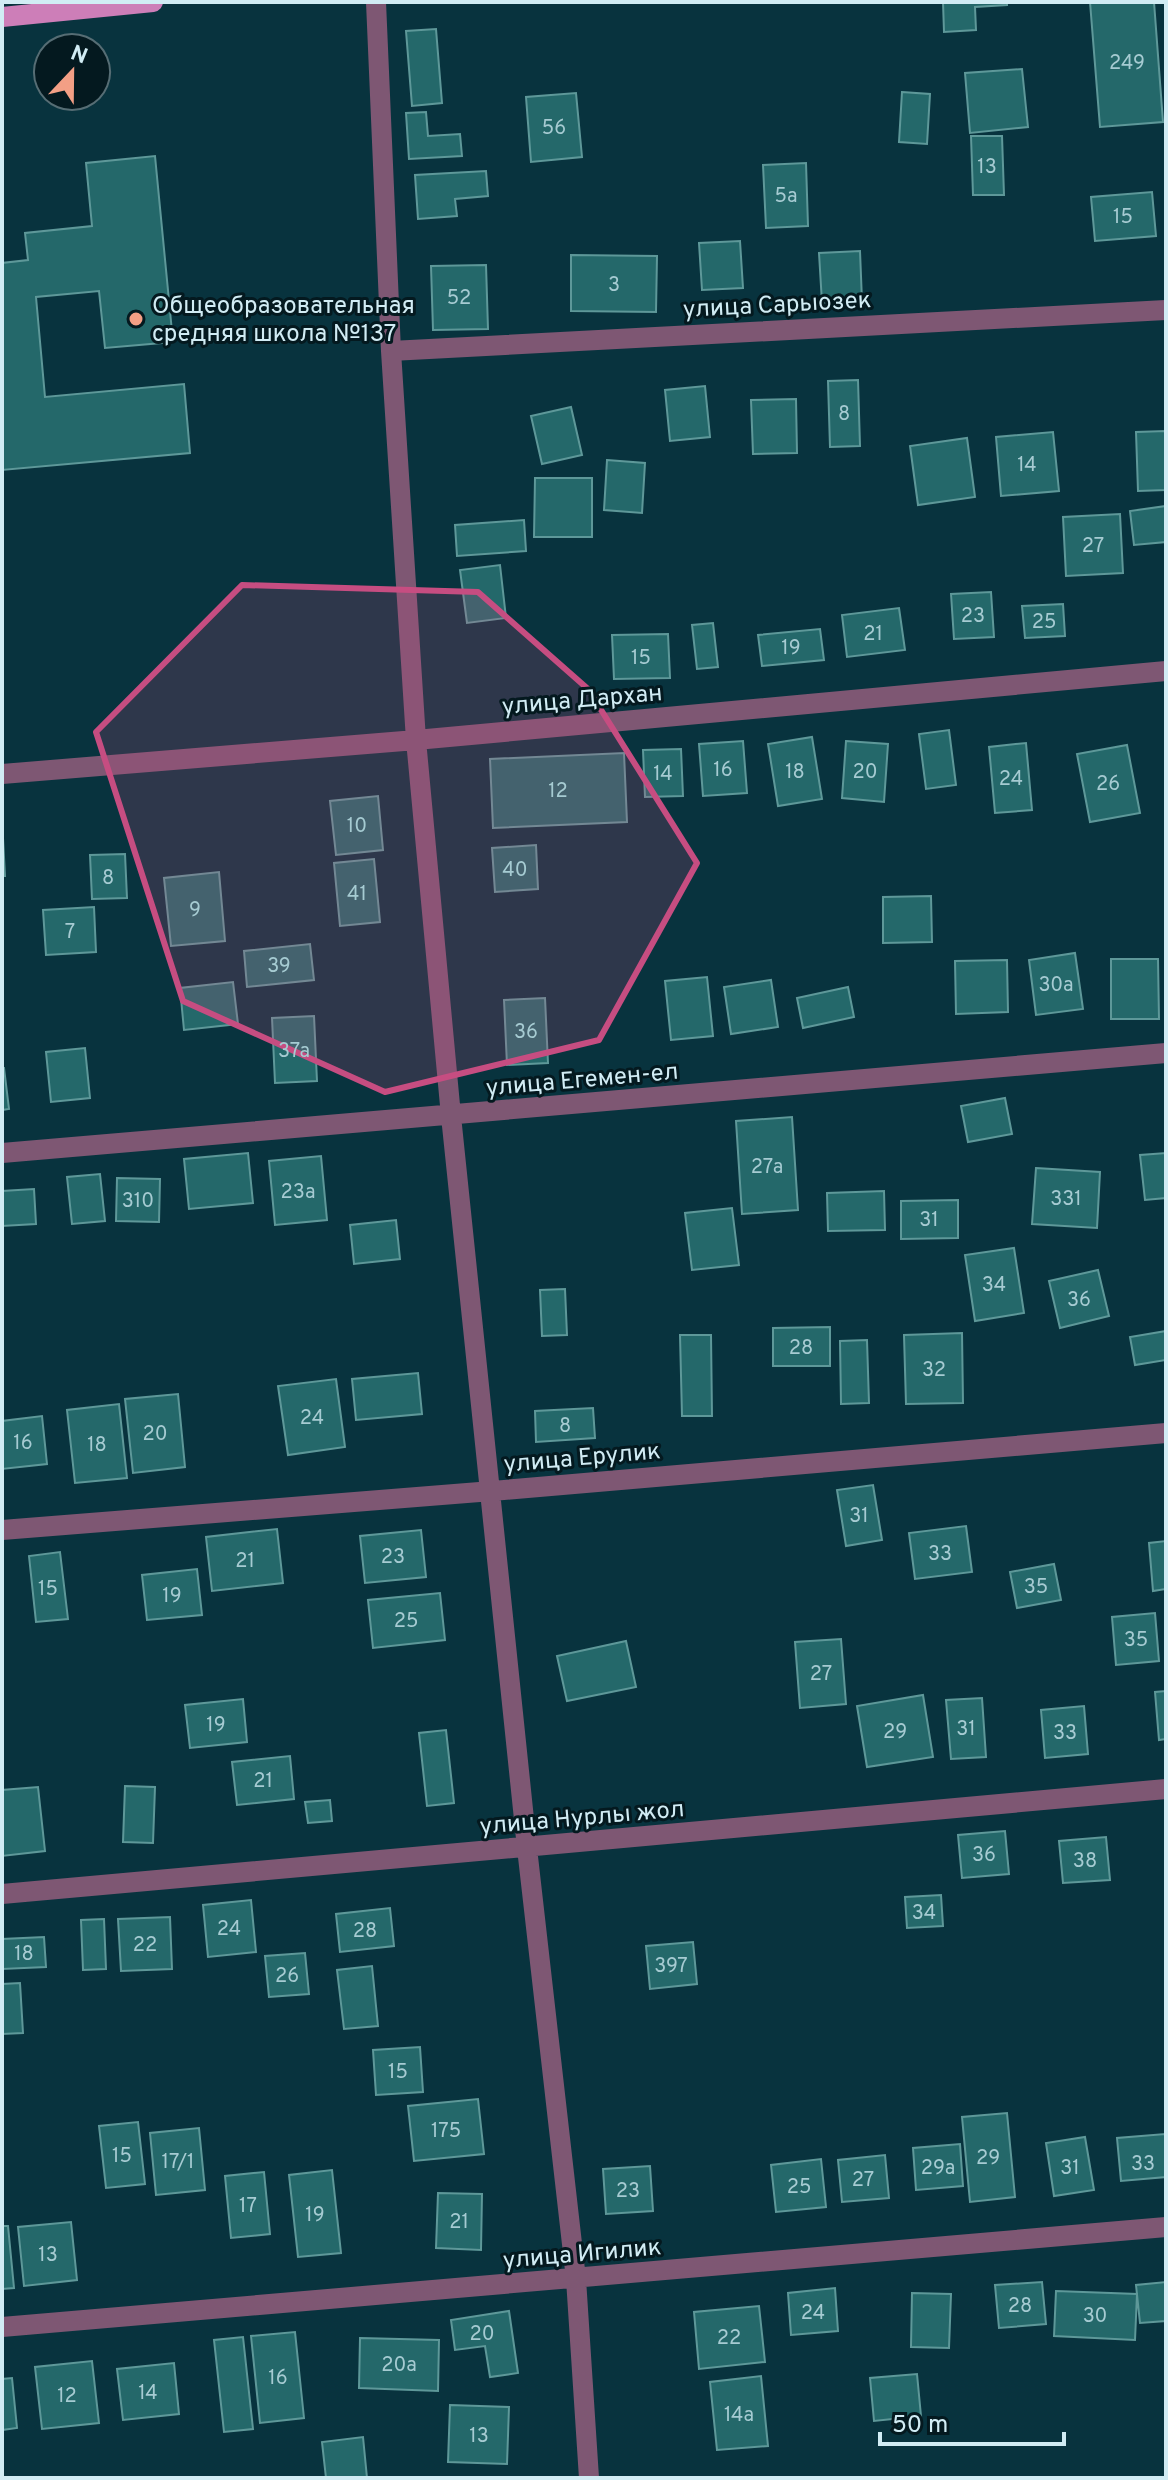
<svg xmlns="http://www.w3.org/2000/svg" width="1168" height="2480" font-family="Overpass,sans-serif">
<rect width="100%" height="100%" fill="#08333e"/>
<!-- building -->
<path fill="#24686a" stroke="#5e9899" stroke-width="2" d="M943,2h64v3l-32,2 1,23 -32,2z
M1090,2h64l9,120 -63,5z
M436,29l6,74 -30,3 -6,-75z
M1022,69l6,58 -58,6 -5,-60z
M902,92l28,2 -3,50 -28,-2z
M576,93l6,64 -51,5 -5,-65z
M426,112l2,24 32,-2 2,22 -53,3 -3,-46z
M971,136h31l2,59h-31z
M155,156l18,186 -68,6 -6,-57 -63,6 9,100 139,-13 6,69 -188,17v-207l26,-3 -3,-27 67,-7 -6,-63z
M806,163l2,63 -42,2 -3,-63z
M486,171l2,25 -33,3 2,17 -39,3 -3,-44z
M1152,192l4,44 -61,5 -4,-44z
M740,241l3,47 -41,2 -3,-47z
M860,251l2,50 -40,2 -3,-50z
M571,255l86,1 -1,56 -85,-1z
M486,265l2,64 -55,1 -2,-64z
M858,380l2,66 -30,1 -2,-66z
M705,386l5,51 -40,4 -5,-51z
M796,399l1,54 -44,1 -2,-54z
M571,407l11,48 -40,9 -11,-48z
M1166,431v59l-28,1 -2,-59z
M1053,432l6,59 -58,5 -5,-59z
M967,438l8,59 -57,8 -8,-59z
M607,460l38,3 -3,50 -38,-3z
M535,478h57v59h-58z
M1166,506v36l-32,3 -4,-34z
M1120,514l3,59 -57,3 -3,-59z
M524,520l2,31 -69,5 -2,-31z
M500,565l6,53 -39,5 -7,-53z
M991,592l3,45 -40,2 -3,-45z
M1063,604l2,32 -40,2 -3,-32z
M899,608l6,42 -58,7 -5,-42z
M713,623l5,44 -21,2 -5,-44z
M820,629l4,31 -62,6 -4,-31z
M668,634l2,44 -56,1 -2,-44z
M949,730l7,55 -30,4 -7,-55z
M812,737l10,62 -44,7 -10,-62z
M743,741l4,52 -44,3 -4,-52z
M846,741l42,3 -4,58 -42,-4z
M1026,743l6,67 -37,3 -6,-66z
M1127,745l13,68 -50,9 -13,-68z
M681,749l2,47 -38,1 -2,-47z
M624,753l3,69 -134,6 -3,-69z
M378,796l5,54 -47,5 -6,-54z
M2,819l3,57h-3z
M536,845l2,44 -43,3 -3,-44z
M125,854l2,44 -35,1 -2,-44z
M374,859l6,63 -40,4 -6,-63z
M219,872l6,69 -54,5 -7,-68z
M931,896l1,46 -49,1v-46z
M94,907l2,45 -50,3 -3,-45z
M310,944l4,36 -67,7 -3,-36z
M1075,953l8,56 -47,6 -7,-55z
M1111,959h47l1,60h-48z
M1007,960l1,52 -52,2 -1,-53z
M707,977l6,59 -42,4 -6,-59z
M771,980l7,47 -47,7 -7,-47z
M233,982l5,42 -54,6 -4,-42z
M848,987l6,30 -51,11 -6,-30z
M545,998l3,65 -41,2 -3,-65z
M314,1016l3,65 -42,2 -3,-65z
M85,1048l5,50 -39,4 -5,-50z
M2,1068h2l5,41 -7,1z
M1005,1098l7,36 -44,8 -7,-36z
M792,1117l6,93 -56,4 -6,-93z
M248,1153l5,50 -64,6 -5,-50z
M1166,1153v45l-21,2 -5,-45z
M321,1156l6,64 -52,5 -6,-64z
M1036,1168l64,4 -3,56 -65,-4z
M100,1174l5,47 -33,3 -5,-47z
M117,1178l43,1 -1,43 -43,-1z
M34,1189l2,35 -34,2v-35z
M884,1191l1,39 -57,1 -1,-38z
M958,1200v38l-57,1v-38z
M732,1208l7,57 -47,5 -7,-57z
M396,1220l4,39 -46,5 -4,-39z
M1014,1248l10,65 -49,8 -10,-66z
M1098,1270l11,46 -49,12 -11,-47z
M565,1289l2,46 -25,1 -2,-46z
M830,1327v39h-57v-38z
M1166,1331v29l-31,5 -5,-28z
M962,1333l1,70 -57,1 -2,-69z
M680,1335h31l1,81h-30z
M867,1340l2,63 -28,1 -1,-63z
M418,1373l4,41 -66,6 -4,-41z
M336,1379l9,68 -57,8 -10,-69z
M178,1394l7,73 -52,6 -8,-74z
M119,1404l8,74 -52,5 -8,-73z
M593,1408l2,30 -59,4 -1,-31z
M42,1416l5,48 -45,5v-48z
M873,1485l9,55 -36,6 -9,-56z
M966,1526l6,46 -57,7 -6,-46z
M277,1529l6,54 -71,8 -6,-54z
M421,1530l5,47 -61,6 -5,-47z
M1166,1541v48l-13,2 -4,-48z
M60,1552l8,67 -32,3 -7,-66z
M1054,1564l7,36 -44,8 -7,-36z
M197,1569l5,46 -55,5 -5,-45z
M440,1593l5,47 -72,8 -5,-48z
M1155,1613l4,48 -43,4 -4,-48z
M841,1639l5,65 -46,4 -5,-66z
M626,1641l10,46 -69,14 -10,-45z
M1166,1691v48l-7,1 -4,-48z
M923,1695l10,62 -66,10 -10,-61z
M982,1698l4,59 -35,2 -5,-59z
M243,1699l4,43 -57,6 -5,-43z
M1084,1706l4,48 -43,4 -4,-48z
M446,1730l8,73 -27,3 -8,-73z
M290,1756l4,43 -57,6 -5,-43z
M125,1786l30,1 -2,56 -30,-1z
M38,1787l7,64 -43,5v-66z
M330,1800l2,21 -24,2 -3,-21z
M1005,1831l4,43 -47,4 -4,-43z
M1106,1837l4,43 -47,3 -4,-42z
M941,1895l2,31 -36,2 -2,-31z
M251,1900l5,52 -48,5 -5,-52z
M390,1908l4,38 -54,6 -4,-38z
M170,1917l2,52 -51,2 -3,-52z
M104,1919l2,50 -23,1 -2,-50z
M44,1937l2,30 -44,2v-30z
M693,1942l4,42 -47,5 -4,-43z
M305,1953l4,41 -40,3 -4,-41z
M372,1966l6,60 -34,3 -7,-59z
M20,1983l3,50 -21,1v-50z
M420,2047l3,45 -47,3 -3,-45z
M478,2099l6,55 -70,7 -6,-55z
M1007,2113l8,84 -45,5 -8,-85z
M138,2122l7,62 -39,4 -7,-62z
M199,2128l6,62 -49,5 -6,-62z
M1165,2134l1,43 -45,4 -4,-43z
M1085,2137l9,53 -40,6 -8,-53z
M960,2144l3,42 -47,4 -3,-42z
M885,2155l4,43 -47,4 -4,-42z
M821,2159l5,48 -50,5 -5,-47z
M650,2166l3,45 -47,3 -3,-45z
M332,2170l9,83 -43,4 -9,-82z
M264,2172l6,62 -39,4 -6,-62z
M438,2193l44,1 -1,56 -45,-2z
M71,2222l6,58 -53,6 -6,-59z
M2,2226h6l6,62 -12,1z
M1042,2282l4,42 -47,4 -4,-43z
M1166,2282v39l-26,2 -4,-38z
M835,2288l3,43 -47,4 -3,-42z
M1056,2291l81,3 -2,46 -81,-4z
M912,2293l39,1 -2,54 -38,-1z
M759,2306l6,56 -66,7 -5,-57z
M509,2311l9,62 -28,4 -5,-31 -30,4 -4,-30z
M295,2332l9,86 -44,5 -9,-87z
M243,2337l10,92 -29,3 -10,-92z
M360,2338l79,2 -1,51 -79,-3z
M92,2361l7,62 -57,6 -7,-62z
M174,2363l5,51 -56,6 -6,-51z
M917,2374l4,42 -47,5 -4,-43z
M761,2376l7,70 -51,4 -7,-68z
M12,2378l5,50 -15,2v-51z
M450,2405l59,2 -2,57 -59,-2z
M363,2437l4,41h-41l-4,-36z"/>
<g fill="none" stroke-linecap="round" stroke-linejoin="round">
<!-- street -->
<path stroke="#7e5773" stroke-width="20" d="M376,2l15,349 25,389 35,376 76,732 49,431 13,199
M391,351l775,-41
M2,774l414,-34 750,-69
M2,1153l1164,-100
M2,1530l490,-39 674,-58
M2,1894l1164,-105
M2,2327l1164,-100"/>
<!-- primary -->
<path stroke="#cd7eb8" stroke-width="20" d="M2,17l151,-15"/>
</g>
<!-- marked area -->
<path fill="#c64d81" fill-opacity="0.2" stroke="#c64d81" stroke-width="6" stroke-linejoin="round" d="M242,585l236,7 110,97 109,174 -98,177 -214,52 -202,-91 -87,-269z"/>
<!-- markers -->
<circle fill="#f39f85" stroke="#04191f" stroke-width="3" cx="136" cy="319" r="8"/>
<g text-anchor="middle" stroke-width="6" stroke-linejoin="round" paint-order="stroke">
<!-- number labels -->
<g font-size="20" fill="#a6cbd2">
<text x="1127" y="69">249</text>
<text x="554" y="134">56</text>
<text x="987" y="173">13</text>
<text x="786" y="202">5а</text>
<text x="1123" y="223">15</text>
<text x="614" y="291">3</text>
<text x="459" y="304">52</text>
<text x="844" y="420">8</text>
<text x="1027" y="471">14</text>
<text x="1093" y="552">27</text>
<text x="973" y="622">23</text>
<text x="1044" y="628">25</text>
<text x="873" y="640">21</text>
<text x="791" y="654">19</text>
<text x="641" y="664">15</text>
<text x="723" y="776">16</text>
<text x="795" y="778">18</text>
<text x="865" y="778">20</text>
<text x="663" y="780">14</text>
<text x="1011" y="785">24</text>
<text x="1108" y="790">26</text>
<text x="558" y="797">12</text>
<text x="357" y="832">10</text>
<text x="515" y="876">40</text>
<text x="108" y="884">8</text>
<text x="357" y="900">41</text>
<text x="195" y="916">9</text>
<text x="70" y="938">7</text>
<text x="279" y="972">39</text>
<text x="1056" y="991">30а</text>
<text x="526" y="1038">36</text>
<text x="294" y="1057">37а</text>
<text x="767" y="1173">27а</text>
<text x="298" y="1198">23а</text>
<text x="1066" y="1205">331</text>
<text x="138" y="1207">310</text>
<text x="929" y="1226">31</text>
<text x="994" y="1291">34</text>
<text x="1079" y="1306">36</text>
<text x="801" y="1354">28</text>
<text x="934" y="1376">32</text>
<text x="312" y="1424">24</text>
<text x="565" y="1432">8</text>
<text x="155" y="1440">20</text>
<text x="23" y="1449">16</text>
<text x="97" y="1451">18</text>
<text x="859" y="1522">31</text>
<text x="940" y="1560">33</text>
<text x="393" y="1563">23</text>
<text x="245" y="1567">21</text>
<text x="1036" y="1593">35</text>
<text x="48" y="1595">15</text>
<text x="172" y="1602">19</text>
<text x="406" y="1627">25</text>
<text x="1136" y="1646">35</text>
<text x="821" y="1680">27</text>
<text x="216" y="1731">19</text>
<text x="966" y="1735">31</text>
<text x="895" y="1738">29</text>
<text x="1065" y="1739">33</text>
<text x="263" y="1787">21</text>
<text x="984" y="1861">36</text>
<text x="1085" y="1867">38</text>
<text x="924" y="1919">34</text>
<text x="229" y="1935">24</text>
<text x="365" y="1937">28</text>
<text x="145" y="1951">22</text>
<text x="24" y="1960">18</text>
<text x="671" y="1972">397</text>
<text x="287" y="1982">26</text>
<text x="398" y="2078">15</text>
<text x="446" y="2137">175</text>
<text x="122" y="2162">15</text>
<text x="988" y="2164">29</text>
<text x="178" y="2168">17/1</text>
<text x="1143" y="2170">33</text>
<text x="938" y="2174">29а</text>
<text x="1070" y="2174">31</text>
<text x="863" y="2186">27</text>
<text x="799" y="2193">25</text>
<text x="628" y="2197">23</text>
<text x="248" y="2212">17</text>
<text x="315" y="2221">19</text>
<text x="459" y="2228">21</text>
<text x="48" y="2261">13</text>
<text x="1020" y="2312">28</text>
<text x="813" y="2319">24</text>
<text x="1095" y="2322">30</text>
<text x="482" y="2340">20</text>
<text x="729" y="2344">22</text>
<text x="399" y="2371">20а</text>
<text x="278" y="2384">16</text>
<text x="148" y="2399">14</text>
<text x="67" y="2402">12</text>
<text x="739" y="2421">14а</text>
<text x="479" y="2442">13</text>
</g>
<!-- street labels -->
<g font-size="24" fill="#d1ecf4" stroke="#04191f">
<text transform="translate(777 304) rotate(-3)" y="8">улица Сарыозек</text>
<text transform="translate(582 699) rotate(-5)" y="8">улица Дархан</text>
<text transform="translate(582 1079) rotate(-5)" y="8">улица Егемен-ел</text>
<text transform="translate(582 1457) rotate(-5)" y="8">улица Ерулик</text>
<text transform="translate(582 1817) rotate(-5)" y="8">улица Нурлы жол</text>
<text transform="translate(582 2253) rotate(-5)" y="8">улица Игилик</text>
</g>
<!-- poi labels -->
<g font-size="24" fill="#d1ecf4" stroke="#04191f" text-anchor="start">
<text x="152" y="313">Общеобразовательная<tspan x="152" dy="28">средняя школа №137</tspan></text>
</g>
</g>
<!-- border -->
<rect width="1168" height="2480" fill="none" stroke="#d1ecf4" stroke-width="8"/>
<!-- north arrow -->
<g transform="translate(72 72) rotate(22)"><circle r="38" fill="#04191f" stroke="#566d74" stroke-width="2"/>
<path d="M0-6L14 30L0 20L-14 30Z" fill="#f39f85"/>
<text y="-12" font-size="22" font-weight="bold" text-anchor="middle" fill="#d1ecf4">N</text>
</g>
<!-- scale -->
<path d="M880 2432v12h184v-12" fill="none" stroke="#d1ecf4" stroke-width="4"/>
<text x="892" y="2432" font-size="24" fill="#d1ecf4" stroke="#04191f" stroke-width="6" paint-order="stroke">50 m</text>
</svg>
